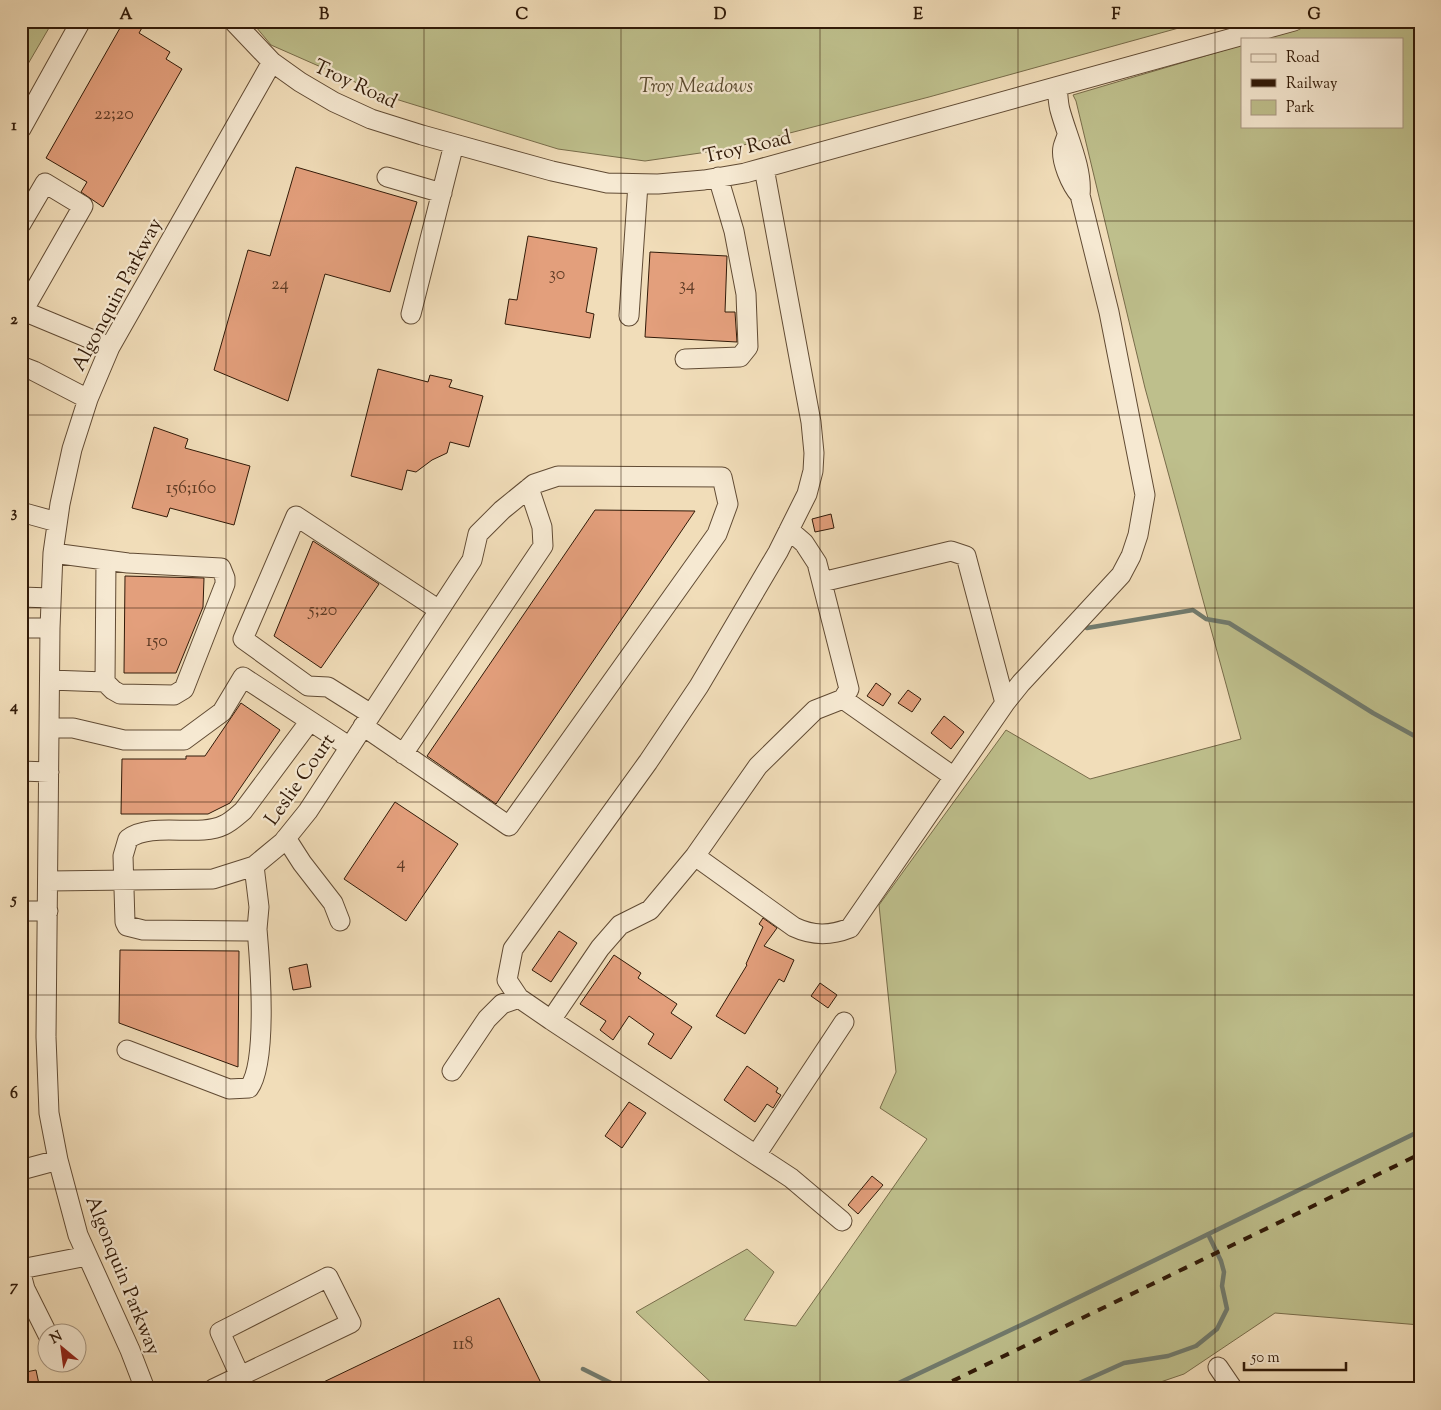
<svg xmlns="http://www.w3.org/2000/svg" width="1441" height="1410" font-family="'Sorts Mill Goudy',serif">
<rect width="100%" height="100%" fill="#f1ddb9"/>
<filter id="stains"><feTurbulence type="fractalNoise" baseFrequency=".004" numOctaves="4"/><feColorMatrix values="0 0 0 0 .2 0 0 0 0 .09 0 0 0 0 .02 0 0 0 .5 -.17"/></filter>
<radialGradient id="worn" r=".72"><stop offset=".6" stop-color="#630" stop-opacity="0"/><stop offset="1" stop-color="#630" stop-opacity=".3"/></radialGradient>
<!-- green -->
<path fill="#bebf8c" stroke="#786c4a" d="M21,21h32l-32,55z
M251,21h953l-275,76 -201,52 -83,12 -87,-12 -169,-52 -118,-52z
M1321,21h99v1304l-145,-12 -91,61 -44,15h-422l-82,-77 111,-63 27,23 -30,48 52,6 131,-187 -47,-31 16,-36 -17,-167 127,-175 84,49 151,-40 -96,-351 -69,-287 -3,-6 169,-50v81h160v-87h-140z"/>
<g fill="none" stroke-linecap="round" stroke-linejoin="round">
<!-- stream -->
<path stroke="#717b6e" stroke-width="4.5" d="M1087,628l106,-18 13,9 23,4 144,90 47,26
M583,1369l40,20
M886,1389l150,-71 384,-187
M1066,1389l58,-26 44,-7 28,-10 21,-17 10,-20 -5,-23 2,-14 -3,-11 -13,-27"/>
</g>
<!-- building -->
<path fill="#e39f7c" stroke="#311a08" d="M124,21h11l8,5 -4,7 31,19 -4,7 16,10 -79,138 -22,-15 6,-10 -41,-24z
M296,167l121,35 -27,90 -65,-18 -37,127 -74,-31 34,-120 22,6z
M528,236l69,12 -11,64 8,2 -4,24 -85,-14 4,-25 8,1z
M650,252l77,4 -2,56h10l2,30 -92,-5z
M378,369l50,13 2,-7 22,5 -3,7 34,9 -14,51 -19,-5 -3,11 -15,7 -16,12 -9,-2 -5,20 -51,-14z
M154,427l34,12 -3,9 65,18 -16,59 -64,-17 -3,9 -35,-9z
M595,510l100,1 -199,293 -69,-48z
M831,514l3,14 -19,4 -3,-13z
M313,541l66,43 -58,84 -47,-32z
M125,576l79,2 -1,29 -27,66h-52z
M876,683l15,11 -8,12 -16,-10z
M908,690l13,9 -9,13 -14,-9z
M241,703l39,27 -50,73 -22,11h-87l1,-55h64v-3h19z
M944,716l20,16 -13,17 -20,-16z
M395,802l63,42 -52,77 -62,-42z
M763,918l14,10 -13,18 30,14 -10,22 -5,-3 -34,55 -29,-18 31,-51 -1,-1 17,-37 -4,-3z
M559,931l18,12 -26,39 -19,-12z
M120,950l119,1 -1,116 -119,-44z
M614,955l27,18 -3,5 39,26 -6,9 21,14 -21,32 -23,-15 6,-10 -25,-18 -16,24 -13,-10 6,-9 -26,-17z
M307,964l4,23 -18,3 -4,-22z
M820,983l17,12 -9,13 -17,-12z
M747,1066l31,22 -2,4 5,3 -8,13 -6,-4 -12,18 -31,-22z
M629,1102l17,11 -24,35 -17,-12z
M872,1176l11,9 -25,29 -10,-9z
M499,1298l45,91h-235z
M36,1370l4,19h-19v-16z"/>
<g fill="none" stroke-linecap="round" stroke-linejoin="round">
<defs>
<path id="minor" d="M233,21l39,41 28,20 34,20 37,17 51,16 130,36 55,12 51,1 46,-4 41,-7 549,-152
M1057,87c1,7 1,16 3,23 7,26 23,59 20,85 -9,-10 -20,-35 -17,-48 1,-4 3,-8 4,-12
M21,129l60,-108
M764,168l47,254 3,31 -1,18 -6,23 -29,58 -79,134 -51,76 -135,187 -6,31 12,18 32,22 49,-72 20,-23 30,-15 45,-54 63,-90 57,-56 28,-11 6,-10 -32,-126 -13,-20 -15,-13
M387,177l55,16
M21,224l24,-41 38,23 -60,105
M21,310l89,37
M411,314l43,-170
M629,316l9,-132
M685,359l55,-2 8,-10 -2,-53 -12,-63 -16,-54
M21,366l13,5 54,28
M21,512l36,10
M822,582l129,-31 15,5 39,147
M21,597l30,1
M21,628h29
M50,680l55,2 8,8 7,4 54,1 10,-6 41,-105v-6l-4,-10 -93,-5 -75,-10
M105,682l1,-122
M843,699l111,78
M371,714l-43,-27 -20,-1 -65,-47 53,-123 143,94
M49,728h24l51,12h60l38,-28 21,-35 107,70
M403,754l140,-208 -1,-19 -13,-39
M21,771l28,1
M286,838l16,25 31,40 7,18
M695,856l99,71c19,9 36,9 56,1l155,-225 16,-20 100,-108 10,-19 7,-21 7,-40 -36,-183 -29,-117
M254,866l5,41 -2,22 -10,2 -104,-1 -16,-4 -2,-4 -2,-66 5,-17c25,-18 70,-1 96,-14 7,-3 13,-9 19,-14l67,-90
M48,881l165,-2 41,-13 29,-24 25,-31 164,-251 6,-26 24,-24 32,-26 24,-8 164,1 6,27 -11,30 -208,292 -146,-100
M21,911h27
M551,1020l205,135 88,-133
M127,1050l102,39 20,-1c19,-26 11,-125 8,-159
M452,1071l35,-52 15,-15 17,-6
M756,1155l35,23 51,43
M21,1170l37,-10
M21,1269l66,-13
M21,1274l4,15 23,46
M1218,1367l15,22
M145,1389l-15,-39 -52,-115 -20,-75 -9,-47 -3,-76 4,-409 3,-75 7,-49 12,-55 16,-50 22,-52 162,-285
M213,1389l138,-66 -23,-46 -108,55 20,44"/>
</defs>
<!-- minor casing -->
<use href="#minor" stroke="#614b34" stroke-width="21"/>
<!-- minor -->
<use href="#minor" stroke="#f6e9d2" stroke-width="19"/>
<!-- rail -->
<path stroke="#311a08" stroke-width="4" stroke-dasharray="9 9" stroke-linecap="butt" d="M936,1389l484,-235"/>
</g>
<!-- grid -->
<path fill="none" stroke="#311a08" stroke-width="1" stroke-opacity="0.55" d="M226,21v1368M424,21v1368M621,21v1368M820,21v1368M1018,21v1368M1215,21v1368M21,221h1399M21,415h1399M21,608h1399M21,802h1399M21,995h1399M21,1189h1399"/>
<g text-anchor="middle" stroke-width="4.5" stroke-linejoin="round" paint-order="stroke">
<!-- number labels -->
<g font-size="18" fill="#5e3b25">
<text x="114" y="119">22;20</text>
<text x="557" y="279">30</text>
<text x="280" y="289">24</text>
<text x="687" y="290">34</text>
<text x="191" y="493">156;160</text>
<text x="323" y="615">5;20</text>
<text x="157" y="646">150</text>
<text x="401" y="868">4</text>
<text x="463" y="1349">118</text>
</g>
<!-- street labels -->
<g font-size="20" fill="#311a08" stroke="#f6e9d2">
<text transform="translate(356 83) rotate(25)" y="7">Troy Road</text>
<text transform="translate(747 146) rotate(-13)" y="7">Troy Road</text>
<text transform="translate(116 294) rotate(-62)" y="7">Algonquin Parkway</text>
<text transform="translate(299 779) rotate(-55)" y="7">Leslie Court</text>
<text transform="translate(124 1275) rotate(68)" y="7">Algonquin Parkway</text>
</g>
<!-- park labels -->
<g font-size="20" font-style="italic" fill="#5b4c30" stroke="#f6e9d2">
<text x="696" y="92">Troy Meadows</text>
</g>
</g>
<!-- margin -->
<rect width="1441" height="1410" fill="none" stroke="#f1ddb9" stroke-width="55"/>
<!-- legend -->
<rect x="1241" y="38" width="162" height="90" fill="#f6e9d2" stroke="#a79681"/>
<rect x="1251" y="54" width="25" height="8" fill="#f6e9d2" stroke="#a79681"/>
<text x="1286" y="62" font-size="15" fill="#311a08">Road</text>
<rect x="1251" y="79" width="25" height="8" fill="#311a08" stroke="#a79681"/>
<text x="1286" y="88" font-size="15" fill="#311a08">Railway</text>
<rect x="1251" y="100" width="25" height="15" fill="#bebf8c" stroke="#a79681"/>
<text x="1286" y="112" font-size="15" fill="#311a08">Park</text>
<!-- north arrow -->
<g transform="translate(62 1348) rotate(331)"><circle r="24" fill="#f6e9d2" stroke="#a79681"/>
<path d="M0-4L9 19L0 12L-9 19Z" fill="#8f2418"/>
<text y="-8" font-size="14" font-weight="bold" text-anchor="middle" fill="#311a08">N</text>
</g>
<!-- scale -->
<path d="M1244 1362v8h102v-8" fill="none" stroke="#311a08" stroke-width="2.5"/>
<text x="1251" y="1362" font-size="15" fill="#311a08" stroke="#f6e9d2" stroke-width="4" paint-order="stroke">50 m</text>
<rect x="28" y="28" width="1386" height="1354" fill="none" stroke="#311a08" stroke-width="2"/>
<g font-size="16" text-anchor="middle" font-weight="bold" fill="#311a08">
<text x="126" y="19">A</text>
<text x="324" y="19">B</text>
<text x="522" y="19">C</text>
<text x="720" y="19">D</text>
<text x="918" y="19">E</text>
<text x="1116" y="19">F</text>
<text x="1314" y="19">G</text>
<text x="14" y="130">1</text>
<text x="14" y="324">2</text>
<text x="14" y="517">3</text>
<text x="14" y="711">4</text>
<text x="14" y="904">5</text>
<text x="14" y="1098">6</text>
<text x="14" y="1291">7</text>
</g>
<rect width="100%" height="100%" filter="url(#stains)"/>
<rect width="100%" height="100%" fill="url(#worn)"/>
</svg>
